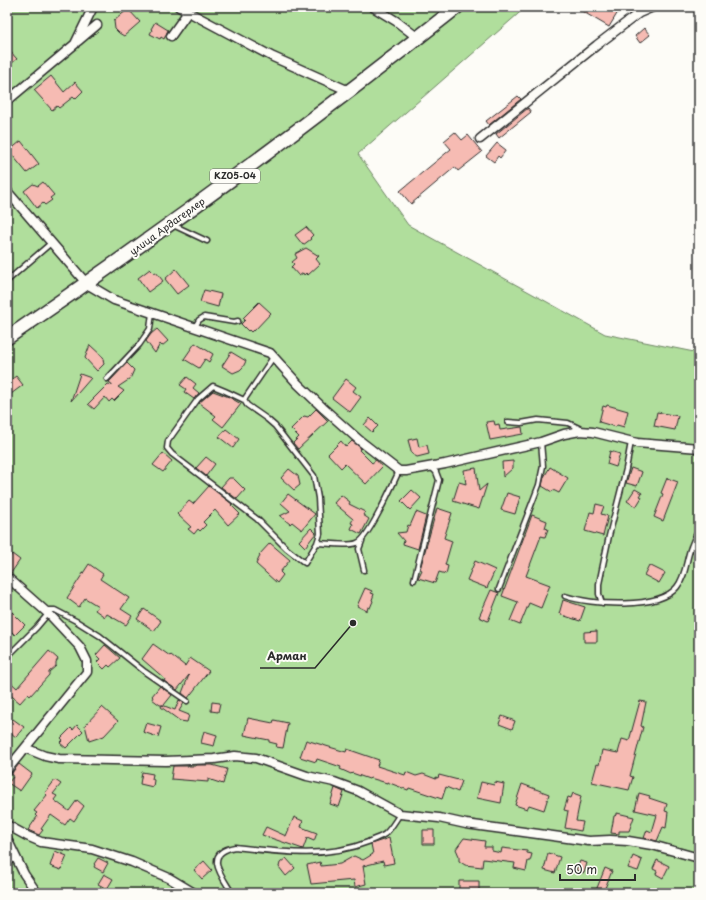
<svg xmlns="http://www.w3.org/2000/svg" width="706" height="900" font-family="'Playpen Sans',sans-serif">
<rect width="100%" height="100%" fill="#fdfcf7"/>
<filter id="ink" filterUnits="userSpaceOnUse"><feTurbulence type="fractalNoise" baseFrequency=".025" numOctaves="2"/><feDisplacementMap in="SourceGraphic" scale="8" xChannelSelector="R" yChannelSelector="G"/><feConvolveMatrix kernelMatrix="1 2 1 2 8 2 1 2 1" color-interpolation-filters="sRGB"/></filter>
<g filter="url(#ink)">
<!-- green -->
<path fill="#b0de9c" stroke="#6e8464" d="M7,7h519l-168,147 50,71 197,109 94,19v540h-692z"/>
<!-- building -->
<path fill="#f6bbb3" stroke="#2b2b2b" d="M575,7h46l-12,20z
M128,9l12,13 -16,14 -5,-3 -4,-4 -1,-8z
M155,22l13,8 -4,9 -3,-2 -1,2 -10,-5 2,-4 -1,-1z
M644,28l6,7 -10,8 -5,-7z
M7,48l10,11 -10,8z
M51,76l13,16 11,-10 8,9 -8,8 -2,-2 -14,11 -2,-2 -5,4 -18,-20z
M518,96l3,3 -32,26 -3,-4z
M528,108l3,4 -32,26 -3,-4z
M455,132l7,8 6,-5 14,17 -24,19 -3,-4 -44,37 -11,-13 51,-42 -7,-8z
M21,141l18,23 -12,9 -18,-22z
M497,143l9,7 -6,8 -2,-2 -4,6 -8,-6z
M43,182l11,13 -4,3 2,2 -7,5 -2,-2 -6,5 -13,-17 9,-7 5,2z
M306,227l7,8 -3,3 1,1 -8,6 -8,-10z
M306,248l13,8 -3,3 4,5 -12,11 -2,-2 -2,2 -1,-2 -4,3 -8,-9 3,-3 -2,-2 5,-4 -2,-4z
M150,269l4,4 2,-1 7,9 -15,11 -10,-14z
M176,269l13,16 -12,9 -12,-15z
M204,290l17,4 -3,13 -18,-5z
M259,302l12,11 -17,18 -1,-1 -2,2 -2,-2 -1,1 -7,-7 4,-4 -2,-2z
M157,329l11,12 -6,5 -2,-2 -5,9 -9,-12 5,-7z
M195,343l18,11 -4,8 -4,-3 -6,9 -15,-9z
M90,345l14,13 -1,2 1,4 -7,7 -12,-13z
M231,352l15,9 -3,6 -3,3 -7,3 -11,-7z
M127,363l7,7 -4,9 -12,8 6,4 -10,10 -2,-2 -3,3 -4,-5 -11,12 -6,-5 20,-20 5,1 -4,-3z
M80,374l11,4 -20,23z
M16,376l7,9 -16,12v-14z
M187,377l9,7 -3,4 6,5 -5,6 -10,-7 2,-3 -6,-4z
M346,379l10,8 -3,4 8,6 -11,15 -18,-14z
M213,391l16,6 12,7 -18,23 -10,-8 3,-3 -17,-13z
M607,405l21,6 -4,16 -7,-2 -1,2 -17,-5 4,-16 3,1z
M316,409l12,12 -30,28 -5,-6 6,-6 -8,-8 13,-13 4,1z
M657,412l21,4 -3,14 -21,-4z
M370,418l8,8 -6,6 -8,-7z
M494,421l1,4 4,-1 1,6 22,-3 1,7 -33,6 -4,-18z
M226,429l13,10 -6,9 -14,-11z
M417,438l2,9 8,-2 2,9 -12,3 -5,-3 -4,-14z
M341,441l5,6 6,-6 9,7 -2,2 13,13 4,-3 6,7 -16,17 -21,-20 -4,4 -13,-14z
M610,451l10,3 -4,13 -9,-3z
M163,453l9,8 -9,11 -10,-7z
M206,457l9,7 -9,12 -10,-8z
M513,461v7l-10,9 -1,-15z
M550,467l18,11 -9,15 -6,-3 -1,2 -10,-6 2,-9z
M476,468l3,23 8,-7 -8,25 -26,-8 6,-19 7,2 -2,-14z
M631,468l11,4 -5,14 -11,-3z
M289,469l9,7 2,9 -6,5 -13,-12z
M229,478h4l12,12 -8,9 -16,-12z
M667,478l11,4 -15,39 -9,-4 9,-23 -2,-1z
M209,486l23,18 -1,1 9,9 -12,11 -13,-15 -12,12 3,3 -6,6 -2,-2 -4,5 -6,-5 3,-2 -14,-13 12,-13 4,3z
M635,489l7,4 -2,3 2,1 -6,10 -9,-6z
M412,490l9,8 -11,12 -9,-9z
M507,493l13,4 -5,17 -14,-4z
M288,494l27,20 -13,16 -10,-8 -2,2 -10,-8 10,-5 -9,-8z
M341,495l9,7 -1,2 16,8 -2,3 6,4 -8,15 -10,-5 2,-5 -2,-1 2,-4 -19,-16z
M596,504l8,2 -3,8 7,2 -5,20 -18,-5 5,-19 4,1z
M437,508l15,5 -8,25 8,3 -7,24 3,1 -2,8 -7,-2 -4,11 -17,-5 4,-8 -2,-1z
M416,512l10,4 -8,33 -15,-5 1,-3 -7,-8 9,-1 2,-7 2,1z
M532,515l15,6 -2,7 3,1 -3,8 -4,-1 -15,40 24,9 -9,23 -12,-5 -9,22 -10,-4 8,-19 -16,-6z
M311,528l5,5 -11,14 -6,-6z
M270,543l20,17 -10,12 3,3 -6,8 -21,-19 4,-8 -1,-1z
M12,554l8,6 -9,13 -4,-1v-11z
M475,561l20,9 -8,18 -20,-8z
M89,564l14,10 -3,5 29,19 -8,11 11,7 -6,9 -19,-11 -2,3 -3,-2 -7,-5 3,-4 -13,-8 -6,9 -12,-9z
M649,565l16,8 -6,10 -15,-8z
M365,588l7,3 -1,2 3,1 -2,6 1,1 -3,7 -2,-1 -1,4 -10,-5z
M491,590l8,3 -11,28 -9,-4z
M563,600l22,7 -5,14 -21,-7z
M7,607l18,18 -10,10 -8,-8z
M144,609l17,12 -7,10 -17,-12z
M597,631v11h-13v-10z
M153,644l17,12 1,-1 14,11 5,-8 19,13 -21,27 -6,-5 7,-18 -12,15 -13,-9 1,-2 -23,-20z
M105,645l15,13 -10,9 -2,-2 -4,4 -7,-7 3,-3 -4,-4z
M49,651l9,8 -2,3v4l-7,6v3l-19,21 -2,-2 -8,9 -13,-11v-13l10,9z
M160,686l12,9 -8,10h-2l13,5 4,-10 5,3 -5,8 10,4 -2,7 -7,-1 -19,-14 1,-2h-2l-8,-6 1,-2 -1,-1z
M640,701l6,1 -5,24 2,1 -13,49 3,1 -4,13 -37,-8 5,-18 2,1 3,-15 16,3 4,-14 7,2z
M212,702l8,1 -2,9 -7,-1z
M102,707l16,14 -14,15 -15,5 -4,-16z
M502,716l13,5 -3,8 -13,-5z
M248,718l25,5 1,-3 14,3 -5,25 -7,-1 1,-3 -8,-2v-2l-25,-5z
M13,719l11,8 -8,10 -9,-7v-3z
M146,723l15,4 -3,10 -15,-5z
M77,725l6,6 -17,17 -6,-5 3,-3 -2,-2 10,-10 2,2z
M204,731l13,4 -3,11 -13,-3z
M306,740l40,12 1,-3 32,11 -2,6 28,9 1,-3 10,4 7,-2 13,5v-2l2,1 1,-3 23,6 -4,11 -12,-5 -4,12 -33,-11 -1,2 -21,-8v1l-17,-5 -1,1 -17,-6 -1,1 -11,-5 1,-2 -24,-8 -1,3 -16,-5z
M19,764l13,10 -12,17 -12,-8 6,-7 -3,-2z
M196,765h16l15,4 -4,15 -15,-5v3l-37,-3 2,-13h23z
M142,772l11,2 -1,5 2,1 -1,7 -13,-3z
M55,780l6,4 -8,10 4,2 -3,4 15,11 8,-11 7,6 -10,15 -4,-3 -5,7 -14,-10 -10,14 2,1 -4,5 -11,-5 9,-13 -2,-2 2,-2 -3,-2 13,-16 -2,-2z
M481,782l13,3 1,-3 9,2 -3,19 -24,-5z
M522,784l27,10 -5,16 -15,-5 -2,4 -12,-4z
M335,788l9,4 -5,15 -9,-3z
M573,793l8,3 -5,25 7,1 -2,9 -16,-3 3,-17 -4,-1 4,-13 3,1z
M639,793l11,3 -1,2 18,6 -2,7 3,1 -2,16 -3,-1 -6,14 -13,-3 3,-8 5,2 5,-17 -22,-5z
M617,813l17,4 -5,14h-10v3l-8,-1 3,-17 3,-1z
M294,817l9,4 -2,6 16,6 -3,8 -7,-3 -4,11 -41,-14 4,-8 20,9z
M423,830h11v14h-11z
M389,838l5,25 -10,2 -1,-4 -20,5 3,18 -11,3 -1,-7 -43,4 -4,-19 13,-3 1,4 19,-2 14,-8 9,4 10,-6 -2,-10z
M464,838l21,3 -1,6h8v4l9,2 1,-5 25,3v2l5,1 -2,7h-2l-2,10 -12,-3 1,-5 -32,-4 -1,8 -17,-2 -6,-4v-5l-3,-7z
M55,851l12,5 -6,14 -11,-4z
M548,853l12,4 -5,16 -11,-3z
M633,856l9,4 -4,11 -10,-3z
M98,858l10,5 -5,9 -9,-5 1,-2 -1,-1z
M286,858l9,10 -9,8 -7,-9 1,-4z
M657,860l12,6 -6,12 -7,-4 1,-3 -4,-2z
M204,861l8,9 -10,9 -8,-9z
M580,861l7,2 -3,10 -8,-3z
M605,868l7,3 -9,22h-8z
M104,874l9,5 -6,10 -9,-5z
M459,881h20v10h-20z"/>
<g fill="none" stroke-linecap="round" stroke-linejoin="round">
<defs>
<path id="lane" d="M173,225l34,16
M7,281l44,-38
M195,327l4,-7 5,-3 30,5 4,-1
M107,379l32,-34 11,-16 2,-16
M244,400l-19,-9 -12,-5 -15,13 -30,42 -1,7 5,6 85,65 30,30 18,14 12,-20 3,-9 -2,-36 -4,-22 -39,-50 -8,-7 -20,-14 -3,-5 30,-44
M508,422l13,1 17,-3 30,3 13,6
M362,541l-3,8 5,21
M317,543c11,0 30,4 40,0 11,-3 36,-59 42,-72
M414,580l25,-100 -3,-8 -5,-5
M499,589l40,-104 4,-19 -2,-24
M565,596c26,9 94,14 112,-9 9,-11 9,-27 14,-40 2,-6 5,-12 8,-17
M602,603l-3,-9v-10l10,-48 17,-67 5,-27
M46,610h9l21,11 24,15 45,36 42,29
M7,657l30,-30 11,-13
M7,864l9,-7
M232,893c-11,-18 -29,-40 3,-46 44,5 91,12 133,-5 6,-3 13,-5 17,-8 6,-5 10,-13 15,-20"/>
<path id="street" d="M179,7l94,50 76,34
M373,7l23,14 22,17
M697,7l2,1
M171,36l17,-24
M78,41l19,-16
M7,101l68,-57 18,-37
M480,139l117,-94 42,-32 14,-6
M7,191l80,93 27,16 156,53 28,31 25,24 36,32 40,31h7l39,-7 96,-22 23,-8 16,-3 13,1 44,11 62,5
M7,577l44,39 29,31 7,14v11l-80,98
M25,748l20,8 14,3 107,2 48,-2 21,-3 21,2 51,18 27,6 24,9 42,23 39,4 27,6 123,17 21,-1 18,1 24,4 47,13
M7,825l20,11 14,6 51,7 40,13 37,16 25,15
M7,839l17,35 13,19"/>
<path id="primary" d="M7,338c154,-105 304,-215 450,-331"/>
</defs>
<!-- lane casing -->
<use href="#lane" stroke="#2b2b2b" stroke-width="7"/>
<!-- street casing -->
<use href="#street" stroke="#2b2b2b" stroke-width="11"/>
<!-- primary casing -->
<use href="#primary" stroke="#2b2b2b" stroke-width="16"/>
<!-- lane -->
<use href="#lane" stroke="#fdfcf7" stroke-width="4"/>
<!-- street -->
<use href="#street" stroke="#fdfcf7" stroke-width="8"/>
<!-- primary -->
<use href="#primary" stroke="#fdfcf7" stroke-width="13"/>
</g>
</g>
<g text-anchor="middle" stroke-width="4" stroke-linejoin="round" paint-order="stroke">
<!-- shield labels -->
<rect fill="#fdfcf7" stroke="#6a6a68" stroke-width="1" x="210" y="169" width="50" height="14" rx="3"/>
<g font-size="9" font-weight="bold" fill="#2b2b2b">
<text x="235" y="179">KZ05-04</text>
</g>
<!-- street labels -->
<g font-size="10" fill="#2b2b2b" stroke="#fdfcf7">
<text transform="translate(167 226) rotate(-36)" y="4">улица Ардагерлер</text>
</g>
</g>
<!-- callouts -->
<path fill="none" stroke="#2b2b2b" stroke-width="1.5" d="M353 623L315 668H260"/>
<circle fill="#2b2b2b" stroke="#fdfcf7" stroke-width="1.5" cx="353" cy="623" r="4"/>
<g font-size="11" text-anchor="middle" font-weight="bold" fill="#2b2b2b" stroke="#fdfcf7" stroke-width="4" stroke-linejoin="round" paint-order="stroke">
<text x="287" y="660">Арман</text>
</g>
<!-- margin -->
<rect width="706" height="900" fill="none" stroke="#fdfcf7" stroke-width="24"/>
<rect x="12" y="12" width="682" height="876" fill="none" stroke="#2b2b2b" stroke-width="1.5" filter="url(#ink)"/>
<!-- scale -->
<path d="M560 874v6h75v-6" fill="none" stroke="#2b2b2b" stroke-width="2"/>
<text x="566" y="874" font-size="12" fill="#2b2b2b" stroke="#fdfcf7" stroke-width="3" paint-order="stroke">50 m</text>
</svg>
